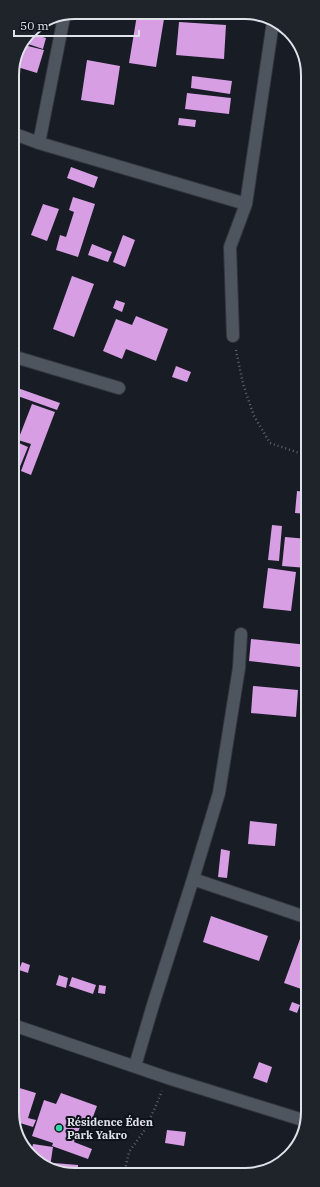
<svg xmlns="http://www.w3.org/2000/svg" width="320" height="1187" font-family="'IBM Plex Serif',serif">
<rect width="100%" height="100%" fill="#171c25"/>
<!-- building -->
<path fill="#d79ee4" d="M137,15l27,4 -8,48 -27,-4z
M179,22l47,3 -2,34 -48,-4z
M30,33l16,5 -3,11 -18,-6z
M24,45l20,5 -7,23 -23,-7z
M87,60l33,6 -6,39 -33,-5z
M192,76l40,5 -2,13 -39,-6z
M187,93l44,5 -2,16 -44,-5z
M179,118l17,2 -1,7 -17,-2z
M303,132h4v33h-6z
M71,167l27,10 -4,11 -27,-10z
M73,197l22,7 -17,53 -22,-7 4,-15 6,2 8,-25 -5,-2z
M43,204l16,5 -12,32 -16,-6z
M301,215h6v9l-7,-1z
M123,235l12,5 -10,27 -12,-5z
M92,244l20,8 -4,10 -20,-7z
M72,276l22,8 -20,53 -21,-8z
M116,300l9,3 -3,9 -9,-4z
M136,316l32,13 -12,32 -30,-12 -4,10 -19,-8 13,-32 16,6z
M176,366l15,6 -4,10 -15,-5z
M12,386l48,17 -3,7 -45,-16z
M32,404l23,8 -24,63 -10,-4 10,-27 -13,-4z
M12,440l16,7 -11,27 -5,-2z
M297,491l11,1v22l-13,-1z
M272,525l10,1 -3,35 -11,-1z
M285,537l23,2 -1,29 -25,-2z
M268,568l28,4 -5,39 -28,-3z
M251,639l57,6v23l-59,-7z
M253,686l45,4 -2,27 -45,-4z
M307,795h1v27l-4,-1z
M250,821l27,3 -2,22 -27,-2z
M221,849l9,2 -3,27 -9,-1z
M211,916l57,20 -9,25 -56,-19z
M300,939l8,3v71l-8,-2 7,-20 -23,-8z
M22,962l8,3 -2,8 -9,-3z
M59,975l9,3 -2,10 -10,-3z
M72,977l24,8 -3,9 -24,-8z
M99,985l7,1 -1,8 -7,-1z
M292,1002l8,3 -3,8 -8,-3z
M259,1062l13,5 -5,16 -14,-5z
M13,1086l23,7 -8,25 8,2 -3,7 -13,-4 -2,8 -5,-11z
M61,1093l36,13 -7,19 -8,-3 -8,20 18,7 -4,10 -36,-13 1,-3 -21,-7 12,-36 12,4z
M167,1130l19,2 -2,14 -19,-3z
M33,1144l20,3 -3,20 -20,-11z
M54,1163l24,2v9h-15l-10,-5z"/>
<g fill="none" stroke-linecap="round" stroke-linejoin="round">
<defs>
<path id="minor" d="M12,133l27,10 207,61
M39,143l25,-126
M233,336l-3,-89 16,-43 27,-182
M12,356l107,32
M193,879l115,39
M13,1025l155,53 138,43
M135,1066l18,-61 40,-126 26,-86 20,-125 2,-34"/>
</defs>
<!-- minor casing -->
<use href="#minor" stroke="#34363e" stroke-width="14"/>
<!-- path -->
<path stroke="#60646c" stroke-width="2.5" stroke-dasharray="1 3" stroke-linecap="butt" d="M236,350l7,34 11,32 16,27 38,13
M124,1174l5,-22 15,-21 10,-21 8,-19"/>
<!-- minor -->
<use href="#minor" stroke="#4f555f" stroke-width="12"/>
</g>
<!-- markers -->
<circle fill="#33d4a8" stroke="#0e131b" stroke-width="1.5" cx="59" cy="1128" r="4"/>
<g text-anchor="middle" stroke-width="4" stroke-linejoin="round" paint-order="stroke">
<!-- poi labels -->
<g font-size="11" font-weight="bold" fill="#dfe2e8" stroke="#0e131b" text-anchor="start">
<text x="67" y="1126">Résidence Éden<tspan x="67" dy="13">Park Yakro</tspan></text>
</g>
</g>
<!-- crop -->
<path d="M0 0H320V1187H0ZM75 19H245A56 56 0 0 1 301 75V1112A56 56 0 0 1 245 1168H75A56 56 0 0 1 19 1112V75A56 56 0 0 1 75 19Z" fill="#1f242b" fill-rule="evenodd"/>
<path fill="none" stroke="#dfe2e8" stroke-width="2" d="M75 19H245A56 56 0 0 1 301 75V1112A56 56 0 0 1 245 1168H75A56 56 0 0 1 19 1112V75A56 56 0 0 1 75 19Z"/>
<!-- scale -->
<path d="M14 30v6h125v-6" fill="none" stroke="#dfe2e8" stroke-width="2"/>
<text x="20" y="30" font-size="12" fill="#dfe2e8" stroke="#0e131b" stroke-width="3" paint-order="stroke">50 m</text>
</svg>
